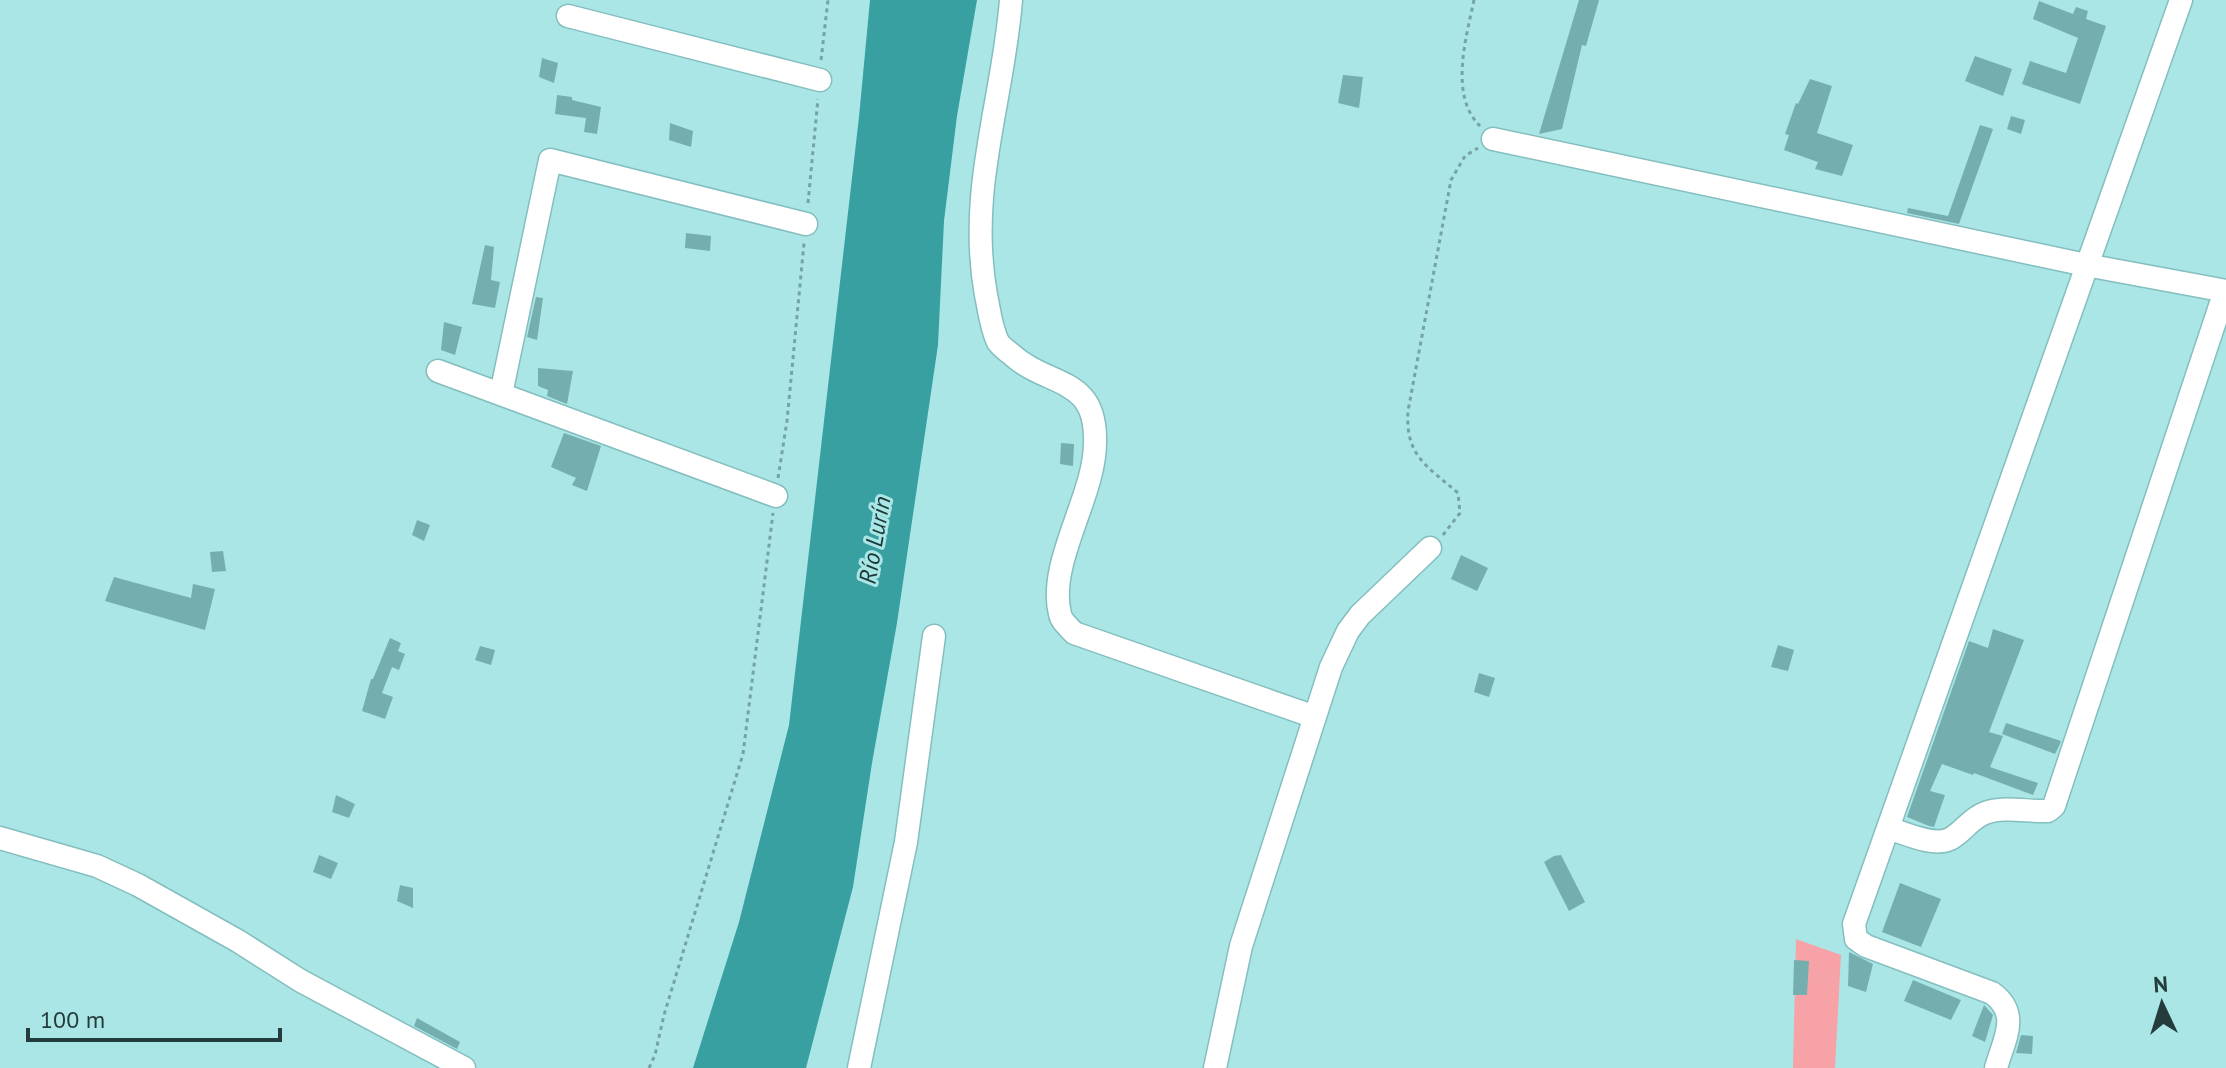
<svg xmlns="http://www.w3.org/2000/svg" width="2226" height="1068" font-family="'PT Sans',sans-serif">
<rect width="100%" height="100%" fill="#abe6e6"/>
<!-- green -->
<path fill="#f7a2a7" d="M1796,939l45,16 -6,113h-42z"/>
<!-- water -->
<path fill="#38a0a1" d="M870,0h107l-20,116 -13,105 -6,124 -41,278 -25,140 -19,124 -47,181h-113l46,-146 50,-197 70,-608z"/>
<!-- building -->
<path fill="#75aeae" d="M1579,0h20l-13,46 -4,-1 -20,84 -23,5z
M2039,1l34,13 3,-7 12,4 -2,8 20,7 -26,78 -58,-20 8,-23 36,12 12,-35 -45,-19z
M1975,56l37,13 -9,27 -38,-15z
M542,58l16,5 -4,20 -15,-6z
M1343,75l20,2 -4,31 -21,-5z
M1810,79l22,7 -15,47 36,12 -11,31 -27,-7 3,-7 -34,-12 5,-15 -4,-1 11,-31 2,1z
M557,95l15,2v3l29,7 -4,27 -13,-2 2,-14 -31,-4z
M2011,116l14,4 -4,14 -14,-5z
M670,123l23,8 -2,16 -22,-7z
M1980,125l13,4 -34,95 -52,-11 1,-5 40,8z
M686,233l25,3 -1,15 -25,-3z
M485,245l9,2 -3,33 9,2 -5,26 -23,-4z
M536,297l7,1 -6,42 -10,-3z
M444,322l18,5 -7,28 -14,-5z
M538,368l35,3 -6,33 -20,-8 1,-6 -10,-4z
M564,433l37,13 -14,45 -15,-6 4,-7 -25,-11z
M1061,443l13,1 -1,22 -13,-2z
M417,520l13,5 -6,16 -12,-6z
M223,551l3,20 -14,1 -2,-20z
M1461,555l27,13 -11,23 -26,-12z
M114,577l77,21 2,-14 22,5 -10,41 -100,-29z
M1993,629l31,11 -35,92 14,4 -13,31 48,16 -5,12 -59,-22 -1,2 -31,-11 -12,27 15,4 -11,32 -5,-1 -22,-9 62,-176 19,7z
M390,638l11,5 -3,8 7,3 -6,16 -7,-3 -10,26 11,4 -8,22 -23,-8 9,-32h2z
M1778,645l16,5 -6,21 -17,-4z
M480,646l15,4 -4,15 -16,-5z
M1479,673l16,5 -6,19 -15,-5z
M2006,723l55,18 -2,5 -4,8 -53,-20z
M336,795l19,9 -6,14 -17,-6z
M319,855l19,8 -7,16 -18,-7z
M1561,855l24,47 -16,9 -25,-49 10,-6z
M1900,883l41,16 -20,48 -39,-15z
M400,885l13,3v20l-16,-7z
M1849,952l24,12 -7,28 -18,-6z
M1794,960l15,1 -2,34h-14z
M1913,980l48,20 -10,20 -47,-19z
M1984,1005l9,10 -8,27 -13,-6z
M417,1018l43,24 -3,7 -43,-23z
M2021,1035l12,1 -1,18 -16,-1z"/>
<g fill="none" stroke-linecap="round" stroke-linejoin="round">
<defs>
<path id="minor" d="M1011,0c-8,102 -44,190 -25,295 3,14 5,33 12,47 3,4 9,9 13,12 37,34 86,21 84,89 0,53 -48,120 -35,171 1,7 9,13 14,19l241,84
M568,16l252,64
M1493,139l593,126 140,26
M438,371l338,125
M501,394l49,-234 256,64
M1888,828c16,5 46,19 62,11 13,-7 21,-21 35,-26 19,-7 43,-1 63,-2l6,-5 171,-515
M0,838l97,28 41,19 100,56 63,40 163,87
M859,1068l47,-226 28,-206
M1215,1068l26,-122 90,-279 17,-36 12,-16 70,-67
M1996,1068c8,-29 25,-54 -4,-75l-126,-47 -10,-7 -2,-15 327,-924"/>
</defs>
<!-- minor casing -->
<use href="#minor" stroke="#84bebe" stroke-width="25"/>
<!-- path -->
<path stroke="#75a3a3" stroke-width="3" stroke-dasharray="4 4" stroke-linecap="butt" d="M1474,0c-8,38 -25,96 6,126
M821,60l7,-60
M808,203l10,-104
M778,478l9,-57 17,-178
M1443,535l17,-22 -2,-20c-31,-27 -53,-37 -50,-82l43,-231 14,-24 13,-8
M649,1068l6,-13 9,-40 79,-261 30,-241"/>
<!-- minor -->
<use href="#minor" stroke="#fff" stroke-width="22"/>
</g>
<g text-anchor="middle" stroke-width="6" stroke-linejoin="round" paint-order="stroke">
<!-- water labels -->
<g font-size="24" font-style="italic" fill="#183838" stroke="#abe6e6">
<text transform="translate(875 540) rotate(-80)" y="8">Río Lurín</text>
</g>
</g>
<!-- north arrow -->
<g transform="translate(2162 1004) rotate(356)" stroke="#abe6e6" stroke-width="6" paint-order="stroke">
<path d="M0-6L14 30L0 20L-14 30Z" fill="#243c3c"/>
<text y="-12" font-size="22" font-weight="bold" text-anchor="middle" fill="#243c3c">N</text>
</g>
<!-- scale -->
<path d="M28 1028v12h252v-12" fill="none" stroke="#243c3c" stroke-width="4"/>
<text x="40" y="1028" font-size="24" fill="#243c3c" stroke="#abe6e6" stroke-width="6" paint-order="stroke">100 m</text>
</svg>
